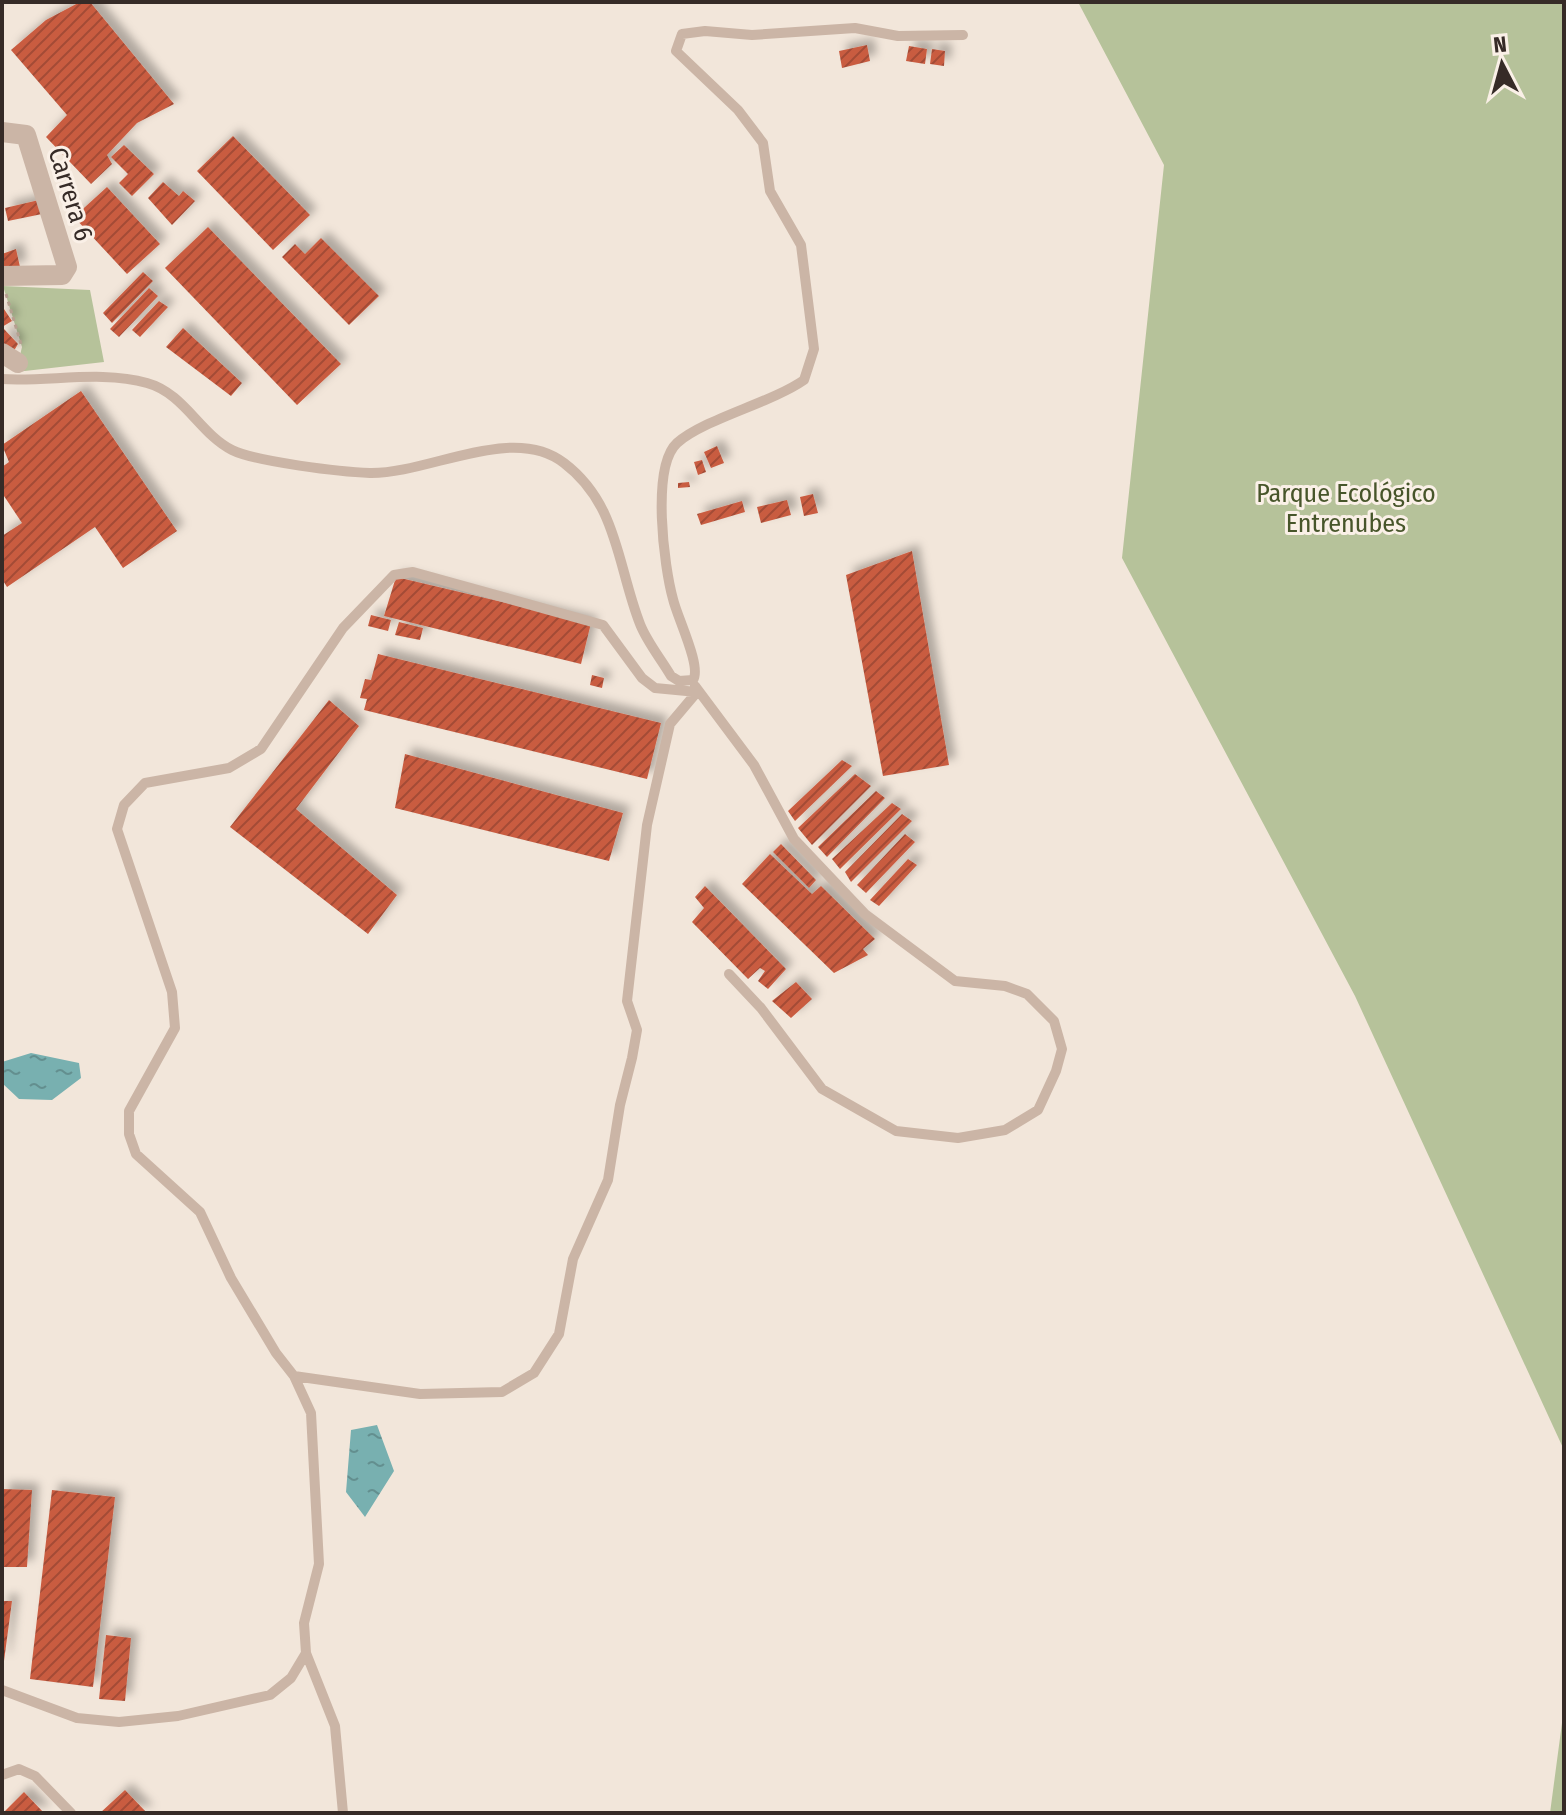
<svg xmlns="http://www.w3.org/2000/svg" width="1566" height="1815" font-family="'Fira Sans Condensed',sans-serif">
<defs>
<pattern id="water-ripples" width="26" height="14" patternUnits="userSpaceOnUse" patternTransform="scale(2)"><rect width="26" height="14" fill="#78b0b0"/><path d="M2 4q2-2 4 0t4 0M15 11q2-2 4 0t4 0" fill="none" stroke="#638f8f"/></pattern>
<pattern id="building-hatch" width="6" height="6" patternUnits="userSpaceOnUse" patternTransform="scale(2)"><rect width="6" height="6" fill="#c95c41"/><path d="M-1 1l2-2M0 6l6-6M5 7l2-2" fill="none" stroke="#a44c36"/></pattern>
<filter id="shadow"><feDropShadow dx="7" dy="-7" stdDeviation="4" flood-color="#0004"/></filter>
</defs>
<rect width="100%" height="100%" fill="#f2e6da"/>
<!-- green -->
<path fill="#b6c29a" d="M1078,2h486v1448l-209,-454 -233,-438 42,-393z
M3,286l87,4 14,72 -88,10 6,-25z
M1564,1708v105h-14z"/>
<!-- water -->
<path fill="url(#water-ripples)" d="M31,1053l48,10 2,15 -29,22 -33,-1 -17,-16v-21z
M377,1425l17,46 -29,46 -19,-25 5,-62z"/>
<!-- building -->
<path fill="url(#building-hatch)" filter="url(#shadow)" d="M80,2h10l84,102 -37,19 -30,32 5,9 -21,20 -45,-47 21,-22 -56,-65 35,-30z
M867,45l3,16 -28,7 -3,-17z
M909,46l18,3 -2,15 -19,-3z
M932,49l13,2 -1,15 -14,-2z
M233,136l77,79 -37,35 -76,-79z
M124,145l30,29 -22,22 -13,-13 9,-9 -17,-17z
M163,182l16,14 4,-5 12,10 -23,24 -24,-27z
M107,187l53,57 -33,30 -53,-57z
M39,200l3,14 -34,7 -3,-13z
M208,227l133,137 -44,41 -132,-137z
M321,238l58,58 -30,29 -67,-68 13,-13 10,10z
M16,249l4,18 -18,5v-18z
M143,272l10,9 -41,42 -9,-10z
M149,288l9,8 -39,41 -9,-8z
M159,301l9,6 -28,30 -8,-7z
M2,306l10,15 -10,6z
M183,328l59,55 -11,13 -65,-49z
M4,329l14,15 -6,10 -10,-6z
M81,391l96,140 -54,37 -28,-41 -88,60 -5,-8v-43l20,-13 -20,-30v-26l7,-5 -7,-17z
M717,446l7,17 -13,5 -7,-16z
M702,460l4,12 -8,3 -4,-13z
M689,482l1,5 -12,1v-5z
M813,494l5,19 -14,3 -4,-19z
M787,500l4,15 -30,8 -4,-16z
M742,501l3,11 -44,13 -4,-11z
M912,551l37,214 -66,11 -37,-201z
M396,577l195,46 -10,41 -197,-48z
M371,615l20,5 -3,11 -20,-5z
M399,622l24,6 -3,12 -25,-5z
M378,654l283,69 -14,56 -283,-69 3,-11 -7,-1 5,-19 6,1z
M592,675l12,3 -2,10 -12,-3z
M329,700l30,26 -63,83 101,86 -29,39 -138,-107z
M405,754l218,59 -14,48 -214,-53z
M842,760l10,6 -57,55 -7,-10z
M855,774l16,12 -59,59 -14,-17z
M876,791l9,7 -58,59 -9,-10z
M892,803l9,6 -61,60 -8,-10z
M902,814l10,7 -61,61 -6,-10z
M905,834l10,8 -49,51 -9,-8z
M781,844l35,36 -7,8 -36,-36z
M770,854l42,40 9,-8 54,53 -12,10 5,6 -34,18 -92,-89z
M908,859l9,6 -38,41 -9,-6z
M705,886l81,83 -18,20 -10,-8 7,-10 -5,-3 -12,11 -56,-57 12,-14 -9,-11z
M796,982l16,17 -21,19 -19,-17z
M2,1489l30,1 -5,77h-25z
M52,1490l63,7 -22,190 -63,-8z
M2,1601h10l-8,60 -2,-1z
M106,1635l25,3 -6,63 -26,-2z
M125,1790l22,23h-47z
M24,1792l20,21h-41z"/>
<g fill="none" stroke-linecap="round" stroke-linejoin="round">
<!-- path -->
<path stroke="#b69f90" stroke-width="3" stroke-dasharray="4 4" stroke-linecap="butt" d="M6,294l15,50"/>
<!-- service -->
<path stroke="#cbb5a6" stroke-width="10" d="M2,379c47,3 100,-9 145,4 37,10 53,51 85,67 24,12 110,22 138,23 59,1 143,-50 194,-10 54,41 53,102 76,161 7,18 21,35 31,52l8,5 14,-1c9,-13 -16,-63 -20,-81 -9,-32 -22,-132 4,-156 27,-24 94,-40 127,-63l10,-31 -13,-104 -31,-54 -7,-48 -25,-33 -62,-59 6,-17 23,-3 47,4 103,-7 43,8 65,-1
M695,686l59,79 40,74 71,75 90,67 50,5 22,8 27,27 8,28 -6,22 -18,39 -33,20 -47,8 -62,-7 -74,-42 -61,-81 -32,-34
M294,1376l126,18 82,-2 32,-19 25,-39 14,-75 35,-79 12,-75 12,-47 5,-28 -10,-29 20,-176 23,-101 27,-32
M2,1690l75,28 42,4 59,-6 92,-21 21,-17 15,-25
M2,1775l17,-6 16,7 36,37
M343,1813l-8,-87 -29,-73 -2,-30 15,-59 -8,-151 -17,-37 -18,-23 -45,-75 -31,-66 -64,-58 -7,-20v-23l46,-83 -3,-36 -55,-163 7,-24 21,-22 84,-15 32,-19 82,-121 51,-53 19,-3 190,53 39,53 13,10 42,4"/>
<!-- minor -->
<path stroke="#cbb5a6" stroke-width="20" d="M2,132l24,3 41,132 -5,8 -60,1
M2,353l16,10"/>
</g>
<g text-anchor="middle" stroke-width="6" stroke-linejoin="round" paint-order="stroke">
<!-- street labels -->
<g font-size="26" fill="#362b27" stroke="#faf0e7">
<text transform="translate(71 194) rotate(73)" y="9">Carrera 6</text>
</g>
<!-- park labels -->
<g font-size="26" fill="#47552a" stroke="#faf0e7">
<text x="1346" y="502">Parque Ecológico<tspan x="1346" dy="30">Entrenubes</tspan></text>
</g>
</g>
<!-- border -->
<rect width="1566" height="1815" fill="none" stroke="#362b27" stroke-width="8"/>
<!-- north arrow -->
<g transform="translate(1502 64) rotate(354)" stroke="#faf0e7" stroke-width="6" paint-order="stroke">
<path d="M0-6L14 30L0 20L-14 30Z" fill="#362b27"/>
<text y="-12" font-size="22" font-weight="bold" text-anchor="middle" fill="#362b27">N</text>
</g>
</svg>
